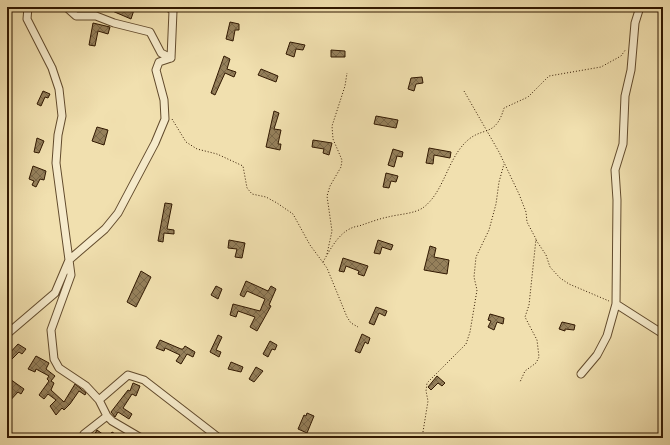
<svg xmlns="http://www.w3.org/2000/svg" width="670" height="445" font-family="'IM FELL Double Pica',serif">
<defs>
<pattern id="building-cross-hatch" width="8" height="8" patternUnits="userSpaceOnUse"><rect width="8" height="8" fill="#95805b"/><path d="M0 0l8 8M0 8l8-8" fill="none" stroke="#7a6849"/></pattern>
</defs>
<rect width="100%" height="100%" fill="#f1e0af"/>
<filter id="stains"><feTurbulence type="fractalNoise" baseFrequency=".005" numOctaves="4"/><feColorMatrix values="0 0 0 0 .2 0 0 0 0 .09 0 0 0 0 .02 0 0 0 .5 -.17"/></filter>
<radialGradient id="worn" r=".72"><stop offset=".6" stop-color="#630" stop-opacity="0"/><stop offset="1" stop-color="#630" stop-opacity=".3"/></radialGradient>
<!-- building -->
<path fill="url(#building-cross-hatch)" stroke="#311801" d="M103,7l22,2 1,-2h9l-4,12z
M230,22l9,2v6h-4l-2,11 -7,-2z
M93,23l17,4 -2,7 -10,-3 -3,15 -6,-1z
M290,42l15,3 -2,5 -7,-1 -2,8 -8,-3z
M331,50l14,1v6h-14z
M224,56l6,3 -3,10 9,3 -2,5 -9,-4 -10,22 -4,-2z
M261,69l17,7 -2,6 -18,-7z
M422,77l1,6 -7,1 -2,7 -6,-2 3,-11z
M43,91l7,3 -2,4 -3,-1 -4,9 -4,-2z
M274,111l5,2 -5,16 7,1 -3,14h3l-1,6 -14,-3z
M376,116l22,4 -2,8 -22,-4z
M97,127l11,3 -4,15 -12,-4z
M37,138l7,3 -5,12 -5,-1z
M313,140l19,3 -3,12 -6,-2 1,-4 -12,-2z
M429,148l22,4 -1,6 -16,-3 -1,9 -7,-1z
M393,149l10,3 -1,5 -5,-1 -3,11 -6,-2z
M33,166l13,5 -2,9 -4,-1 -4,8 -4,-2 2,-4 -5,-2z
M386,173l12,3 -2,6 -5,-1 -2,7 -6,-1z
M165,203l7,1 -5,25 7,1v4l-10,-1 -1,9 -5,-1z
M229,240l16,3 -3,15 -7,-1 2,-8 -9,-1z
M378,240l15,5 -2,5 -9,-3 -2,7 -6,-1z
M430,246l6,2 -2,9 15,3 -2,14 -23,-4z
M343,258l25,8 -4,10 -6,-2 1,-3 -13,-5 -2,6 -5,-1z
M141,271l10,6 -15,30 -9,-5z
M246,281l22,10 3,-5 5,3 -7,16 2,1 -14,25 -7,-4 5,-10 -17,-6 -2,6 -6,-2 3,-11 27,7 5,-12 -18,-8 -3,6 -4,-2z
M216,286l6,3 -4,10 -7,-4z
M376,307l11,4 -2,5 -6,-3 -5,12 -5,-2z
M490,314l14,4 -1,6 -6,-2 -3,8 -6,-3 3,-6 -3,-1z
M562,322l13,3 -1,5 -9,-1v2l-6,-2z
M362,334l8,4 -2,6 -3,-2 -5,11 -5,-2z
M218,335l4,2 -6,13 5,2 -2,5 -9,-5z
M160,340l21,9h2l2,-3 10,6 -2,5 -6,-3 -6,10 -5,-3 4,-6 -15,-7 -1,3 -8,-3z
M270,341l7,4 -2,5 -3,-1 -4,8 -5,-3z
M18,344l8,5 -4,5 -3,-2 -8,8 -4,-4z
M36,356l13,7 -3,6 9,7 -4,5 3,2 -3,7 13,12 11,-18 11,9 -1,2 -6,-4 -9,13 -6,6 -2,-2 -6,7 -6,-9 6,-6 -8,-6 -4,5 -5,-4 10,-14 -2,-2 2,-3 -13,-7 -1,3 -7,-3z
M231,362l12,5 -2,5 -13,-3z
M256,367l7,4 -9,11 -5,-3z
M437,376l8,7 -3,3 -4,-3 -7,7 -3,-3z
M7,377l17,12 -3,5 -3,-2 -11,12v-9l5,-6 -5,-2z
M133,383l7,3 -4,10 -4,-2 -9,14 9,6 -3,5 -11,-7 -3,5 -4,-5 17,-22 2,1z
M307,413l7,3 -7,17 -9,-4 6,-14 2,1z
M97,430l11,8 4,-6 10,6h-23l-5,-3z"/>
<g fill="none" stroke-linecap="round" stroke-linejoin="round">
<defs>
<path id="minor" d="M28,7l-1,12 25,49 7,21 3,27 -4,19 -2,28 15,112 -20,55 3,29 5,9 27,18 13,14 8,16 5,5 29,17
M66,7l10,9h20l18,7 36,9 11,21 10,5
M616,304l47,30
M7,334l48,-41 14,-33 36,-31 13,-16 37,-70 10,-24 -1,-19 -8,-30 3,-8 12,-4 2,-47 -5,-4
M581,374l16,-19 10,-19 9,-32 1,-104 -2,-30 8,-26 2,-48 6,-26 4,-47 5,-16
M99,400l29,-25 16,5 75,58
M82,438l2,-4 23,-18"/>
</defs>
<!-- minor casing -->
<use href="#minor" stroke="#614a2c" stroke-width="9"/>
<!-- path -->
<path stroke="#311801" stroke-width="1" stroke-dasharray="1 2" stroke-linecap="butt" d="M464,91l35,61 20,42 7,18 1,10 9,17 -7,66 -4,12 12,23 2,17 -3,6 -11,8 -5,11
M172,119l14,23 11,7 20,5 26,12 4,22 5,6 14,3 11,6 16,11 17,31 17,23 20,49 4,6 7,4
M536,240l10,15 4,12 10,11 9,6 40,17
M327,254l5,-23 -5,-35 3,-10 11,-19 1,-7 -9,-21 -1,-13 13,-40 2,-13
M323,262c8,-14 18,-34 36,-36 9,-3 19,-7 29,-9 11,-3 27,-3 36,-10 19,-15 23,-44 39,-62 18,-21 32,-5 41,-37l24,-11 21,-21 52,-9 20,-11 5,-7
M422,438l6,-37 -2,-10 1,-8 39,-39 4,-12 7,-42 -3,-13 2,-20 13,-27 7,-26 3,-22 5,-18"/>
<!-- minor -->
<use href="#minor" stroke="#f6ebcb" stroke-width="7"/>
</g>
<!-- margin -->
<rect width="670" height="445" fill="none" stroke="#f1e0af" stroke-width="24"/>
<rect x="8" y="8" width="654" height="429" fill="none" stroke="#311801" stroke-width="2"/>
<rect x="12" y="12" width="646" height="421" fill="none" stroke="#311801"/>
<rect width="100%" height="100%" filter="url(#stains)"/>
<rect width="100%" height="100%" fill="url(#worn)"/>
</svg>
